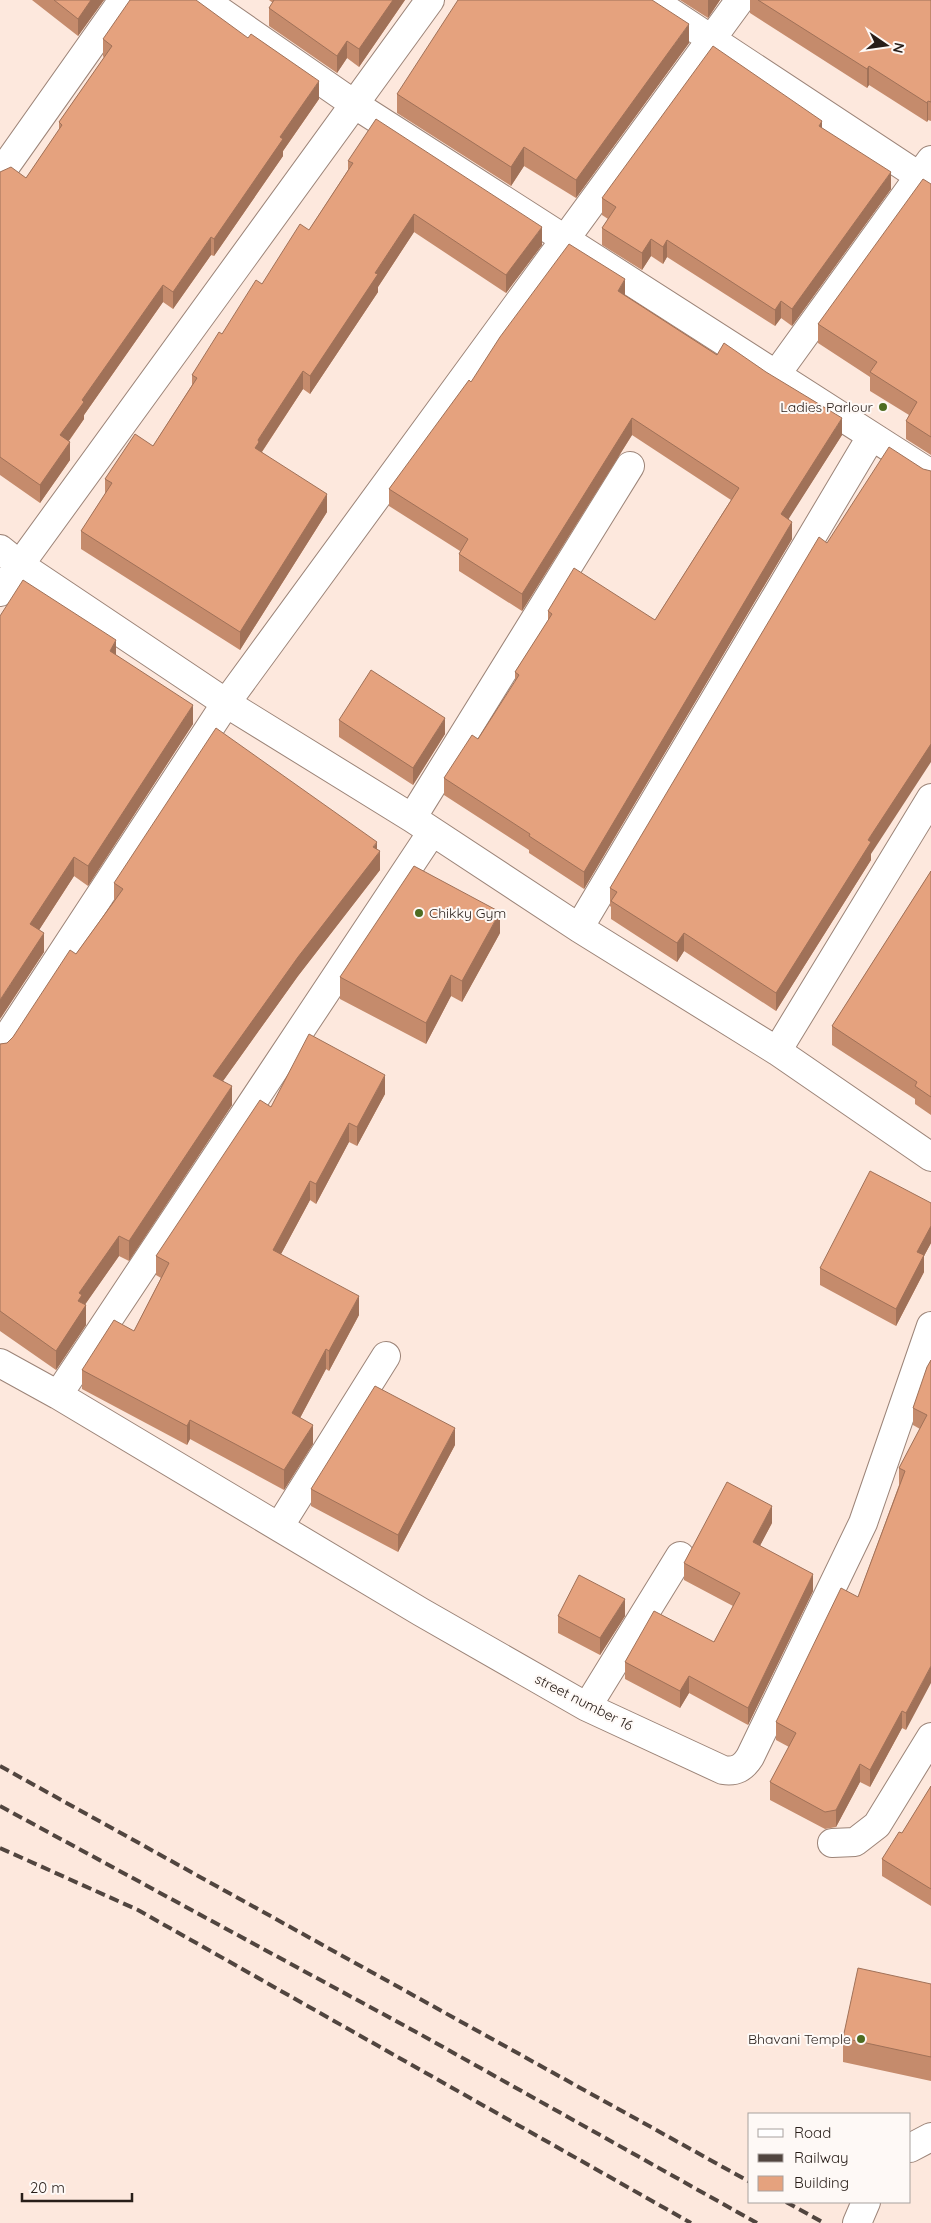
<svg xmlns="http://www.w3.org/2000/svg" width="931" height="2223" font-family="Quicksand,sans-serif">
<rect width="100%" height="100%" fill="#fde8dd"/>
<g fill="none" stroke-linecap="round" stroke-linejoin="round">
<defs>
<path id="minor" d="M204,0l150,104 577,370
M652,0l279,184
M0,174l123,-174
M775,376l156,-216
M0,549l20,16 206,138 186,115 167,110 198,123 154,106
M0,592l430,-592
M412,818l218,-352
M579,928l292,-491
M0,1048l226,-345 514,-703
M777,1051l154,-253
M0,1363l58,32 363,217 166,95 136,63c13,2 20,-2 27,-13l113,-234 68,-197
M58,1395l374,-563
M279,1527l107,-171
M587,1707l93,-151
M832,1843l23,-1 22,-17 54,-88
M910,2148l21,-11
M857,2223l9,-21"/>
</defs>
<!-- minor casing -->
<use href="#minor" stroke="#9c8478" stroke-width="30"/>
<!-- minor -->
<use href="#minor" stroke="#fff" stroke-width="28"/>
<!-- rail -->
<path stroke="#51453f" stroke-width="4" stroke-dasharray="10 5" stroke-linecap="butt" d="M0,1766l750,416
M0,1806l418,227 339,190
M0,1848l138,62 553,313
M786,2202l38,21"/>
</g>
<!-- wall -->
<path fill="#c58b6c" d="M32,0h72l-26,36z
M269,0h136l-46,67 -12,-9 -10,15 -68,-47v-18l4,-5z
M680,0h40l-12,18z
M750,0h181v121l-3,-1 -1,2 -58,-37 -2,3 -117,-75z
M103,39l216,60 -36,52v5l-69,100 -3,-1 -38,54 -10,-7 -79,113v4l-15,22 1,19 -30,43 -40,-28v-303l26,6 33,-48v-8l45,-64 -1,-2z
M689,43l-113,155 -52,-32 -13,20 -114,-73v-19z
M822,128l69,61 -99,137 -11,-8 -6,8 -108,-69 -4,7 -12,-8 -9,14 -40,-25v-17l6,-9 -6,-4v-17z
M348,161l194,84 -36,48 -92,-61 -36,55v5l-68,102 -7,-5 -41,63 65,60 -87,138 -159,-101v-18l24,-37v-15l48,-33 39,-61v-10l30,-41 40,-50 47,-54 39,-60z
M931,184v271l-25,-16v-18l3,-6 -39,-24v-14l-52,-34v-19z
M625,295l217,140 -54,84 4,20 -208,350 -55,-36v-3l-85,-55v-17l34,-39 37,-57v-10l33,-51v-10l107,9 76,-120 -99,-65 -110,176 -63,-40v-17l1,-3 -71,-45v-17l82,-107z
M116,655l77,69 -105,162 -14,-10 -35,54 5,22 -44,67z
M339,720l106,14 -32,51 -74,-48z
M377,849l3,21 -82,106 -75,105 9,24 -103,156 -10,-5 -34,48 1,21 -30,45 -56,-39v-287l7,-1 6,-6 63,-83 38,-53v-18z
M871,854v6l-95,151 -92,-60 -7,11 -66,-43v-12l-1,-1v-18z
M931,871v244l-16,-11v-5l-83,-54v-19z
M500,933l-38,69 -11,-6 -25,48 -86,-45v-22z
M385,1094l-28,52 -8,-4 -33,62 -6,-4 -29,54 78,61 -30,56 -3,-2 -26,49 13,26 -29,46 -94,-51 -3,6 -105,-56v-19l52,-39 27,-53 -5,-3v-19l115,-149z
M931,1203v40l-7,13v16l-28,54 -76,-41v-17z
M931,1360l-25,370 -4,-2 -32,59 -10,-5 -24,45 -11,2 -55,-29v-18l19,-35 -13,-7v-18l82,-125 41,-112v-17l21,-39 -7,-4v-17z
M455,1445l-57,107 -87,-46v-17z
M772,1523l-12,22 53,46 -65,134 -59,-32 -9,15 -55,-29v-17l89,-20 19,-36 -49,-26v-17z
M558,1616h67l-25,39 -42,-22z
M931,1786v120l-49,-30v-17l20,-26z
M931,1984v97l-88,-19v-24z"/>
<!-- shaded-wall -->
<path fill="#a07158" d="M91,0h13l-26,36v-17z
M393,0h12l-46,67v-18z
M708,0h12l-12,18z
M689,24v19l-113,155v-18z
M347,41v17l-10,15v-17z
M869,66v19l-2,3v-19z
M319,81v18l-36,52v5l-69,100v-17l66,-102z
M928,101v19l-1,2v-19z
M822,121v17l-3,-12z
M524,147v19l-13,20v-19z
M891,172v17l-99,137v-17z
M414,214v18l-36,55v5l-68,102v-18l65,-103z
M542,227v18l-36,48v-18z
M211,237v18l-38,54v-17z
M651,239v17l-9,14v-17z
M667,240v17l-4,7v-17z
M625,279v17l-7,-5z
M163,285v17l-79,113v4l-24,34v-18l22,-35z
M781,301v17l-6,8v-16z
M303,371v18l-44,67 -4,-8 3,-8z
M632,418v17l-110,176v-17z
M842,418v17l-61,96v-17z
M70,442v18l-30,43v-18z
M327,494v18l-87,138v-18z
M792,522v17l-208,350v-17z
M116,640v20l-6,-9z
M193,705v19l-105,162v-20z
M445,718v16l-32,51v-17z
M931,732v30l-60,92v6l-95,151v-18l92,-153z
M377,842v13l3,-4v19l-82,106 -85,119v-19z
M74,857v19l-44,68v-20z
M500,912v21l-38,69v-21z
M44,933v19l-44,67v-19z
M684,933v18l-7,11v-19z
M451,975v21l-25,48v-21z
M385,1075v19l-28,52v-19z
M232,1086v19l-103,156v-20z
M349,1123v19l-33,62v-20z
M310,1181v19l-37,69v-19z
M931,1226v17l-7,13v16l-28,54v-17l21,-57z
M119,1236v20l-37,53 4,-4v20l-30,45v-19l22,-50 1,-8z
M359,1296v19l-30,56v-20z
M326,1349v20l-34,64v-20z
M190,1420v19l-3,6v-19z
M313,1425v19l-29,46v-20z
M455,1428v17l-57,107v-17z
M772,1506v17l-19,36v-17z
M813,1574v17l-65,134v-17z
M625,1599v17l-25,39v-17z
M931,1666v17l-25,47v-17z
M689,1676v17l-9,15v-17z
M902,1711v17l-32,59v-17z
M860,1764v18l-24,45v-17z"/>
<!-- building -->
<path fill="#e5a27e" stroke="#a07158" d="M54,0h37l-13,19z
M130,0h66l52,38 3,-4 68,47 -39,56 3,2 -69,100 -3,-2 -38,55 -10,-7 -81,115 2,2 -24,33 10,7 -30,43 -40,-28v-285l11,-5 15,11 36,-53 -3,-3 53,-76 -9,-7z
M274,0h119l-34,49 -12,-8 -10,15 -68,-48z
M458,0h194l37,24 -113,156 -52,-33 -13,20 -114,-73z
M758,0h173v102l-3,-1 -1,2 -58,-37 -2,3z
M713,46l109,75 -3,5 72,46 -99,137 -11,-8 -6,9 -108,-70 -4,7 -12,-8 -9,14 -40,-25 14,-21 -14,-9z
M376,119l166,108 -36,48 -92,-61 -39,59 3,1 -68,102 -7,-5 -45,69 1,2 -4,6 72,46 -87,138 -159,-101 31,-48 -7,-4 30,-45 18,12 44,-68 -5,-3 27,-43 3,2 34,-54 6,4 38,-60 9,6 44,-67 -5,-2z
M923,179l8,5v253l-25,-16 11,-19 -47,-30 7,-10 -59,-38z
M569,244l56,35 -7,12 99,64 7,-12 42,29 76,46 -61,96 11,8 -208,350 -55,-36 1,-2 -86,-56 28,-43 6,4 41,-64 -4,-3 37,-58 -4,-3 26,-43 81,52 84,-132 -107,-70 -110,176 -63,-40 9,-15 -79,-50 80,-109 2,2 29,-45z
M889,447l34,22 8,2v273l-63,96 3,2 -95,151 -92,-60 -7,10 -66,-42 6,-9 -7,-4 209,-351 8,6z
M23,580l93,60 -6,11 83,54 -105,161 -14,-9 -44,67 14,9 -44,67v-384z
M371,670l74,48 -32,50 -74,-48z
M216,728l161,114 -4,5 7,4 -82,106 -85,119 19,10 -103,155 -10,-5 -40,57 3,2 -4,6 8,4 -30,46 -56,-40v-267l7,-1 6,-6 57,-87 6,4 47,-65 -9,-6z
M414,866l86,46 -38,69 -11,-6 -25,48 -86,-46z
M931,871v226l-16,-11 2,-4 -85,-56z
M309,1034l76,41 -28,52 -8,-4 -33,61 -6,-3 -37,69 86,46 -30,55 -3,-2 -34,64 21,12 -29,45 -94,-50 -3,6 -105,-56 32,-50 20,11 35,-68 -13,-7 104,-156 11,7z
M870,1171l61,32v23l-14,26 7,3 -28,54 -76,-41z
M931,1360v306l-25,47 -4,-2 -32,59 -10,-6 -24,46 -11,2 -55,-30 26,-49 -20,-11 65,-134 17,9 47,-126 -6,-3 28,-53 -14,-7 14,-41z
M375,1386l80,42 -57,107 -87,-46z
M727,1482l45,24 -19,36 60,32 -65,134 -59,-32 -9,15 -55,-29 29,-51 60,31 26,-49 -56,-30z
M579,1575l46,24 -25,39 -42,-22z
M931,1786v103l-49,-30 17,-27 3,1z
M858,1968l73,16v73l-88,-19z"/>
<!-- markers -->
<g fill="#4e6c21" stroke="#fef9f6" stroke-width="2">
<circle cx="883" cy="407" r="5"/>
<circle cx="419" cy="913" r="5"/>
<circle cx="861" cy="2039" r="5"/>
</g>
<g text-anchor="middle" stroke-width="4" stroke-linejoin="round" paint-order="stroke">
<!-- poi labels -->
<g font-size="14" fill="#281e19" stroke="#fef9f6" text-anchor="end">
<text x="873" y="412">Ladies Parlour</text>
<text x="429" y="918" text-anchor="start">Chikky Gym</text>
<text x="851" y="2044">Bhavani Temple</text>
</g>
<!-- street labels -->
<g font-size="14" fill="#281e19" stroke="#fef9f6">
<text transform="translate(584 1702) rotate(27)" y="5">street number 16</text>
</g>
</g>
<!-- legend -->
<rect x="748" y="2113" width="162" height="90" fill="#fef9f6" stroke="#a8a19e"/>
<rect x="758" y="2129" width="25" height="8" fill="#ffffff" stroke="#a8a19e"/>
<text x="794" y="2138" font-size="15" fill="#281e19">Road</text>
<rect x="758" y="2154" width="25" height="8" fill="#51453f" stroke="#a8a19e"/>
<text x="794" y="2163" font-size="15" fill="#281e19">Railway</text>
<rect x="758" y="2176" width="25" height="15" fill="#e5a27e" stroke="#a8a19e"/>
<text x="794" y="2188" font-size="15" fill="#281e19">Building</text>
<!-- north arrow -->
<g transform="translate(886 45) rotate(103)" stroke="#fef9f6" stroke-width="4" paint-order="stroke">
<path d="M0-4L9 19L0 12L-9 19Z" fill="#281e19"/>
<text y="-8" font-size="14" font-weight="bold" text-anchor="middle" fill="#281e19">N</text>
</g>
<!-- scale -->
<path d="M22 2193v8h110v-8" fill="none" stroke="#281e19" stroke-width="2.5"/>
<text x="30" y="2193" font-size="15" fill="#281e19" stroke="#fef9f6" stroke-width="4" paint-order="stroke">20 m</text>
</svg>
